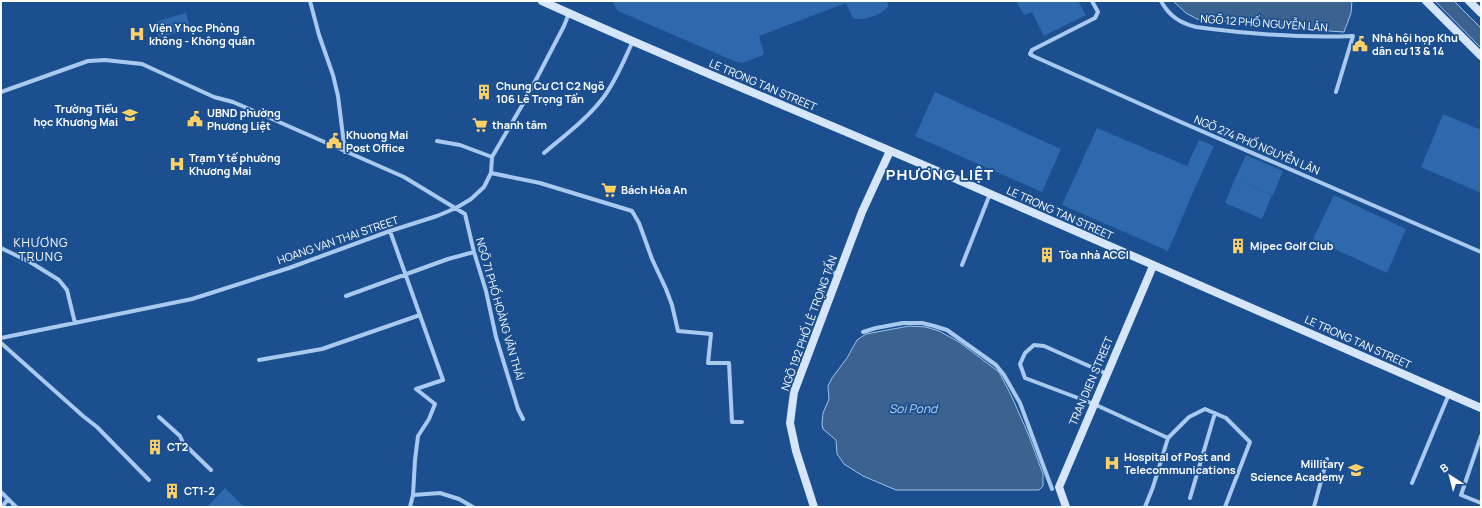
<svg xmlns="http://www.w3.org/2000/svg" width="1482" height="508" font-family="Manrope,sans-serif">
<rect width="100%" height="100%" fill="#1b4f8f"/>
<!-- green -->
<path fill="#2e69ad" d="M612,1h275l1,5c-3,8 -27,16 -35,12l-7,-15 -87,33 5,17 -1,2 -20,8 -9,-2 -116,-50z
M1016,1h62l8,14 -42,21 -12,-24 -8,3z
M186,13l4,16 -31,9 -4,-16z
M935,92l126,57 -19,43 -127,-56z
M1443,114l38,16v63l-60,-26z
M1097,128l90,38 12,-26 15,6 -20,44 -26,61 -106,-46z
M1246,155l37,16 -10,24 -38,-16z
M1235,179l37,16 -10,24 -37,-16z
M1334,195l72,34 -19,44 -74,-34z
M225,488l19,19h-37z"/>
<!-- water -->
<path fill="#3c6290" stroke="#9cc4f0" d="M1173,1h179l-1,12 -7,19 -30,-2 -24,-4 -93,-7 -11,-6z
M1435,1h19l27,27v20z
M909,326l17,1 13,4 20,11 40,30 12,23 18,41 14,38v12l-4,4h-143l-33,-14 -19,-12 -7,-10 -1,-14 -13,-11 -1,-5 1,-11 6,-14 -1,-13 4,-8 15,-20 10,-18 9,-6z"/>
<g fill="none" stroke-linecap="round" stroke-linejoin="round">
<!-- street -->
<path stroke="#a9c9ee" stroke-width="4" d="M310,1l9,34 14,40 5,21 7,56
M1092,1l6,11 -3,6 -63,32 -2,4 3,2 150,67 298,129
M1161,1c8,15 19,22 35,26 52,7 105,11 157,9l-17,56
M1,92l87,-31 17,-1 37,4 72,33 19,5 37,16 134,59 61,37 9,38 12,39 10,46 22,72 5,10
M437,141l23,4 32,12
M544,153c20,-17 43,-34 59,-55 13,-17 21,-38 30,-57
M491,173l49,10 92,28 7,12 13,36 14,30 6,16 6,26 33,3 -3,29h21l3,59h10
M390,231l53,149 -27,9 19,15 -6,15 -11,17 -3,24 -2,35 -3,12
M1,248l29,14 29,18 8,10 8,33
M962,265l28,-71
M825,270l13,4
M346,296l102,-37 26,-7
M863,332l13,-4 27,-5h19l12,3 13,4 49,35 8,10 16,28 32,86
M1,338l191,-39 97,-31 101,-37 47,-15 19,-8 15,-9 13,-12 7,-14 1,-16 35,-60 37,-71 5,-13
M1,343l82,73 14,11 52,53
M259,360l63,-11 98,-34
M1107,374l-63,-28 -10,-1 -9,8 -5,11 5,14 69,26 74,34
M159,417l21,19 3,7 28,27
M1481,436l-20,59 20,8
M1412,483l37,-89
M1,492l15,15
M413,495l27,-2 19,6 14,8
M1190,498l25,-85
M2,507l6,-8
M1145,507l8,-20 15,-49 21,-21 16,-8 21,9 24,24 -25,65
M1314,507l13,-48"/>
<!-- secondary -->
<path stroke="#d6e6fa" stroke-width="8" d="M542,1c139,63 281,120 421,181 172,75 345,150 518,226
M1426,1l55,55
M1469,1l12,12
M814,507l-18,-56 -6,-28 4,-31 68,-180 28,-61
M1066,507l-7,-20 94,-221"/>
</g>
<!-- icons -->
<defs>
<symbol id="hospital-bare" viewBox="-9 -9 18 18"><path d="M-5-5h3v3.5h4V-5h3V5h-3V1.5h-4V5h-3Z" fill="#ffd166" stroke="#1b4f8f" stroke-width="2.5" paint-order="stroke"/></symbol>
<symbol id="civic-bare" viewBox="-9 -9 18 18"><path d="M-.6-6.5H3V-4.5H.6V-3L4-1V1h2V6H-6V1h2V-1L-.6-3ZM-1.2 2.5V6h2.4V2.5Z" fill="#ffd166" stroke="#1b4f8f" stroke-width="2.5" paint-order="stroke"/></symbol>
<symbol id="building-bare" viewBox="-9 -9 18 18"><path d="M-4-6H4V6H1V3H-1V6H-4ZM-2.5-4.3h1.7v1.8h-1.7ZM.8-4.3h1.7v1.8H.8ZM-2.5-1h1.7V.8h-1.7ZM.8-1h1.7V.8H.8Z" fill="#ffd166" stroke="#1b4f8f" stroke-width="2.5" paint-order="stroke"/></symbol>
<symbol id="school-bare" viewBox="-9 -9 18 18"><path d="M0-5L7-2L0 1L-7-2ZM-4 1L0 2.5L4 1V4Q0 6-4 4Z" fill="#ffd166" stroke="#1b4f8f" stroke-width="2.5" paint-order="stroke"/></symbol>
<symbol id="supermarket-bare" viewBox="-9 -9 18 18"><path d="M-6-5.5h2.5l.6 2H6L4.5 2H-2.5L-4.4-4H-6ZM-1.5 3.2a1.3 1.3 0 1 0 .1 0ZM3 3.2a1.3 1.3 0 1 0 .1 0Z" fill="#ffd166" stroke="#1b4f8f" stroke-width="2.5" paint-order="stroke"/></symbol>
<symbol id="university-bare" viewBox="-9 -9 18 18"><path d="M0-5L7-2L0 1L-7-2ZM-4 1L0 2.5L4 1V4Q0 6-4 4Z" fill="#ffd166" stroke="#1b4f8f" stroke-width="2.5" paint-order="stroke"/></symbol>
</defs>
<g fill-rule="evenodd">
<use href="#hospital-bare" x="126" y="23" width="22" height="22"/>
<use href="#civic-bare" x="1349" y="33" width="22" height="22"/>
<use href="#building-bare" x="473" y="81" width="22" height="22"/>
<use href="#school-bare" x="119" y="104" width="22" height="22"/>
<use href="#civic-bare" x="184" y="108" width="22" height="22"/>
<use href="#supermarket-bare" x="469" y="114" width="22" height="22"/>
<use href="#civic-bare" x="323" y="130" width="22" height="22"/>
<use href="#hospital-bare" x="166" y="153" width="22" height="22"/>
<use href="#supermarket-bare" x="598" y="179" width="22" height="22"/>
<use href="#building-bare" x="1227" y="235" width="22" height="22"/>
<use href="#building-bare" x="1036" y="244" width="22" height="22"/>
<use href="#building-bare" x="144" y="436" width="22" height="22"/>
<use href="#hospital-bare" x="1101" y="452" width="22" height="22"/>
<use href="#university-bare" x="1345" y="459" width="22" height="22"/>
<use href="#building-bare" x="161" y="480" width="22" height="22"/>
</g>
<g text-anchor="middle" stroke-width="3.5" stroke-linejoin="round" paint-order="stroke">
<!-- street labels -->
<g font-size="11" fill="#fff" stroke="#1b4f8f">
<text transform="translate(1264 23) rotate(4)" y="4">NGÕ 12 PHỐ NGUYỄN LÂN</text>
<text transform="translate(763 85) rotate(23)" y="4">LE TRONG TAN STREET</text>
<text transform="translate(1257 145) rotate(23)" y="4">NGÕ 274 PHỐ NGUYỄN LÂN</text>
<text transform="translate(1060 213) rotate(24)" y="4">LE TRONG TAN STREET</text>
<text transform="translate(338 240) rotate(-19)" y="4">HOANG VAN THAI STREET</text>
<text transform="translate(500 309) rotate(74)" y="4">NGÕ 71 PHỐ HOÀNG VĂN THÁI</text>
<text transform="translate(809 323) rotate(-70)" y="4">NGÕ 192 PHỐ LÊ TRỌNG TẤN</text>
<text transform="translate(1358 342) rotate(24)" y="4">LE TRONG TAN STREET</text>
<text transform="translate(1091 381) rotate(-67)" y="4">TRAN DIEN STREET</text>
</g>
<!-- poi labels -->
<g font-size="11" font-weight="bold" fill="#fff" stroke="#1b4f8f" text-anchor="start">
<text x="149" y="32">Viện Y học Phòng<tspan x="149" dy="13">không - Không quân</tspan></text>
<text x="1372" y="42">Nhà hội họp Khu<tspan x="1372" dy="13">dân cư 13 &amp; 14</tspan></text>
<text x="496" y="90">Chung Cư C1 C2 Ngõ<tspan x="496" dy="13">106 Lê Trọng Tấn</tspan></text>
<text x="118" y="113" text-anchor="end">Trường Tiểu<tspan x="118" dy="13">học Khương Mai</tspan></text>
<text x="207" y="117">UBND phường<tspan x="207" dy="13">Phương Liệt</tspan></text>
<text x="492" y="129">thanh tâm</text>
<text x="346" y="139">Khuong Mai<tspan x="346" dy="13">Post Office</tspan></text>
<text x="189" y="162">Trạm Y tế phường<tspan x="189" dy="13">Khương Mai</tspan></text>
<text x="621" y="194">Bách Hóa An</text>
<text x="1250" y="250">Mipec Golf Club</text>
<text x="1059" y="259">Tòa nhà ACCI</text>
<text x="167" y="451">CT2</text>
<text x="1124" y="461">Hospital of Post and<tspan x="1124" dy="13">Telecommunications</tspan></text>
<text x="1344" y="468" text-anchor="end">Millitary<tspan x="1344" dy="13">Science Academy</tspan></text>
<text x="184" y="495">CT1-2</text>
</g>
<!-- neighbourhood labels -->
<g font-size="12" letter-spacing="1" fill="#fff" stroke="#1b4f8f">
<text x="41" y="247">KHƯƠNG<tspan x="41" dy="14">TRUNG</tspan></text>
</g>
<!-- water labels -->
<g font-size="12" font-style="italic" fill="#b5d3f5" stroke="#1b4f8f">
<text x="913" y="413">Soi Pond</text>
</g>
<!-- district labels -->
<g font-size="15" font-weight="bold" letter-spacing="1" fill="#fff" stroke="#1b4f8f">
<text x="940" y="180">PHƯƠNG LIỆT</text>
</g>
</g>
<!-- border -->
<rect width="1482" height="508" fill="none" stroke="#ffffff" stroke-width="4"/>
<!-- north arrow -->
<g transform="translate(1450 476) rotate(324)" stroke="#1b4f8f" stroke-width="3" paint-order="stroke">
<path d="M0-3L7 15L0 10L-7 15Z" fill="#ffffff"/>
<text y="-6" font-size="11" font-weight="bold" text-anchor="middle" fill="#ffffff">B</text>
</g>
</svg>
